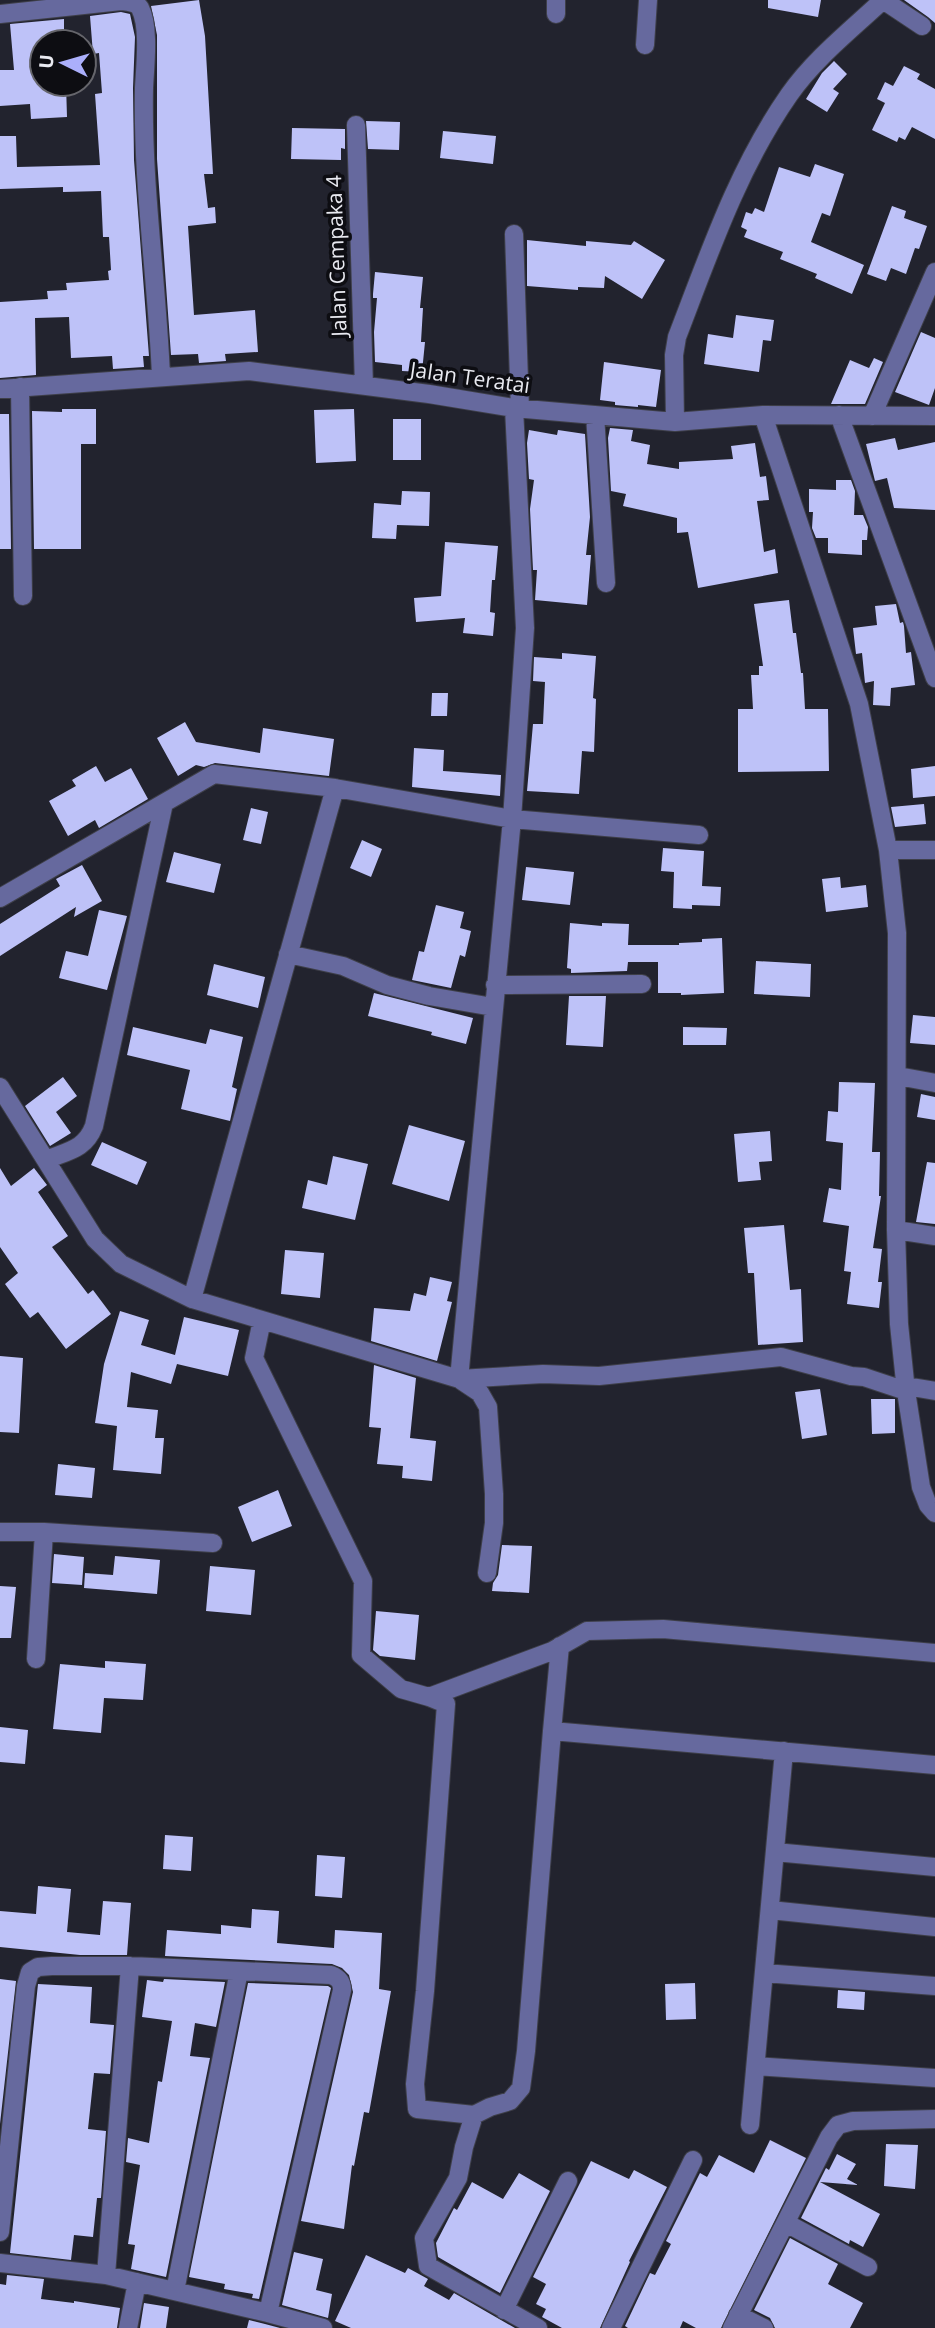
<svg xmlns="http://www.w3.org/2000/svg" width="935" height="2328" font-family="'Open Sans',sans-serif">
<rect width="100%" height="100%" fill="#22232e"/>
<!-- building -->
<path fill="#bec2f8" d="M199,0l6,36 8,138h-9l4,34 7,-1 1,16 -28,3 6,89 61,-5 3,42 -33,2 1,7 -27,2 -1,-9 -27,1 -14,-196v-124l-6,-29z
M768,0h53l-3,17 -50,-9z
M904,0h31v23l-7,-6z
M121,12l9,2 5,23 -2,51 1,72 15,196h-6l1,11 -31,2 -1,-13 -41,2 -2,-41 -34,1 1,57 -36,3v-76l48,-3 -1,-8 20,-1 -1,-7 43,-3 -1,-9 3,-1 -2,-33h-6l-2,-46 -38,1v-5l-63,2v-53h16l1,31 83,-2 -5,-71 7,-1 -3,-40 -6,1 -3,-38z
M64,19v23h-22v42h24l1,33 -36,2 -1,-15 -30,2v-36h14l-4,-46z
M834,61l13,13 -14,15 6,4 -12,19 -21,-13 16,-26z
M904,66l16,8 -3,5 18,10v50l-23,-12 -7,13 -6,-3 -2,5 -25,-12 13,-27 -8,-4 8,-17 8,4z
M366,121l34,1 -1,28 -31,-1z
M292,128l53,1v20l-4,-1v12l-50,-1z
M443,131l53,5 -3,28 -53,-6z
M815,164l29,10 -14,42 -8,-3 -11,29 53,23 -12,29 -37,-16 2,-4 -37,-15 3,-7 -39,-15 3,-7 -6,-3 5,-15 6,2 3,-6 9,4 15,-45 31,10z
M892,206l14,5 -2,7 23,8 -8,23 -4,-1 -9,26 -15,-6 -5,13 -19,-7z
M527,240l59,6v-5l45,4 3,-4 31,19 -23,39 -37,-23 -1,12 -26,-1v3l-51,-4z
M375,272l48,5 -3,31h3l-2,34h4l-3,30 -20,-1v-6l-27,-3 -1,-30 3,-34h-4v-4z
M736,315l38,5 -3,21 -8,-1 -4,32 -55,-8 4,-30 25,4z
M921,332l14,6v50l-6,17 -34,-13z
M874,358l9,4 -18,42h-34l19,-44 19,8z
M604,362l57,8 -5,37 -18,-2v2l-23,-2v-3l-15,-2z
M62,409h34v35h-15v105h-47l-2,-138 30,1z
M354,409l2,52 -40,2 -2,-53z
M0,414h9l2,135h-11z
M393,419h28v41h-28z
M610,428l23,2 -2,11 19,4 -3,19 32,5v-7l54,-3 -2,-13 24,-3 5,34 6,-1 3,24 -12,1 7,51 11,-3 3,24 -80,15 -10,-56 -11,1v-15l-54,-12 3,-12 -15,-3 -3,-53z
M529,430l28,5 1,-5 27,4 5,83 -4,38h5l-4,50 -52,-5 2,-30h-4l-3,-61 4,-29 -5,-1 -2,-36z
M895,438l3,12 37,-8v68l-41,-2 -7,-30 -12,3 -9,-37z
M836,480h15l4,11 -1,24h9l5,12 -1,13h-5v15l-34,-2v-15h-12l-4,-10 1,-16h-4v-23l27,1z
M402,491l28,1 -1,34 -32,-1 -1,14 -24,-1 2,-35 27,2z
M445,542l53,4 -3,34h-3l-2,32 5,1 -2,23 -30,-3 2,-15 -49,4 -2,-24 27,-2z
M789,600l4,33h3l5,40h2l2,36h23l1,62 -91,1v-63h15l-2,-34h8v-9h4l-9,-62z
M896,604l4,19 3,-1 1,4 2,27 5,-1 4,33 -24,3 -1,18 -17,-1 1,-24 -9,2 -3,-30 -6,1 -3,-26 24,-3 -2,-19z
M562,653l34,3 -3,42 3,1 -2,53 -12,-1 -3,43 -52,-3 6,-67h10l2,-42 -12,-1 1,-24 28,2z
M432,693h16l-1,23h-16z
M185,722l11,20 64,11 3,-25 71,11 -5,37 -114,-13 -11,4 -8,-2 -18,11 -21,-38z
M414,748l30,2 -1,21 58,4 -1,21 -88,-9z
M96,766l9,16 26,-14 17,31 -49,29 -4,-8 -27,16 -19,-35 27,-15 -4,-6z
M935,766v30l-22,2 -2,-29z
M924,804l2,20 -31,3 -4,-20z
M251,808l17,4 -7,32 -18,-4z
M362,840l20,9 -11,28 -21,-9z
M663,848l41,3 -2,35 19,1 -1,19 -28,-1v4l-19,-1 1,-36 -13,-1z
M174,852l47,12 -7,29 -48,-11z
M82,865l20,36 -28,16 2,-10 -76,49v-32l60,-38 -4,-7z
M526,867l48,5 -4,33 -48,-5z
M840,877l1,11 25,-3 2,22 -42,5 -4,-33z
M436,905l28,7 -4,16 11,3 -6,26 -5,-2 -9,33 -39,-8 7,-29 5,1z
M99,910l28,6 -20,74 -48,-12 7,-27 22,5z
M570,923l32,3v-3l27,1 -1,21h51v-2l23,-1v-3l20,-1 2,55 -43,2v-2h-23v-31h-30l-1,9 -56,2v-4l-4,-1z
M756,961l55,3 -1,33 -56,-3z
M214,964l51,13 -7,31 -51,-13z
M374,993l99,25 -7,26 -35,-9 1,-3 -64,-16z
M569,996h37l-3,51 -37,-2z
M913,1015l22,2v28l-25,-2z
M133,1027l73,17 4,-15 33,8 -11,50 5,2 -7,32 -49,-12 9,-39 -63,-15z
M683,1027l44,1 -1,17h-43z
M63,1077l14,19 -21,16 15,21 -21,13 -25,-40z
M839,1082l36,1 -3,69h8l-1,44h2l-8,52 9,1 -4,33h4l-3,26 -32,-4 4,-32 -7,-1 5,-45 -26,-4 6,-34 12,2 2,-47 -17,-2 2,-30 10,1z
M921,1094l14,3v23l-18,-3z
M409,1125l56,16 -16,60 -57,-17z
M770,1131l2,30 -13,1 2,18 -23,2 -4,-48z
M102,1142l45,20 -10,23 -46,-20z
M333,1156l35,8 -13,56 -53,-12 6,-28 19,5z
M927,1162l8,1v61l-19,-2z
M0,1168l11,18 23,-18 13,17 -9,7 30,44 -16,11 36,47 5,-4 18,24 -45,35 -28,-37 -8,6 -25,-34 13,-11 -18,-26z
M784,1225l6,65 11,-1 2,53 -45,3 -4,-72h-6l-4,-45z
M285,1250l39,3 -4,45 -39,-4z
M430,1277l22,5 -5,19 5,1 -15,59 -66,-20 3,-33 36,3 4,-18 12,3z
M120,1311l29,9 -8,25 34,10 9,-38 55,13 -11,46 -51,-12 -6,20 -40,-12 -4,35 31,3 -3,28h9l-3,36 -48,-4 4,-44 -22,-3 9,-59z
M0,1356l23,2 -4,75 -19,-1z
M374,1365l42,13 -6,60 26,3 -4,40 -30,-3 1,-12 -26,-2 4,-36 -12,-1z
M820,1389l7,46 -25,4 -7,-47z
M871,1399h24v34l-23,1z
M58,1464l37,4 -3,30 -37,-3z
M278,1490l14,36 -40,16 -14,-35z
M502,1545l30,1 -3,47 -37,-2 1,-8 5,-8z
M54,1554l30,3 -2,28 -30,-2z
M115,1556l45,4 -3,34 -73,-6 1,-15 28,2z
M210,1566l45,4 -4,45 -45,-4z
M0,1586l16,1 -5,51h-11z
M376,1611l43,4 -4,45 -35,-4 -7,-6z
M105,1661l41,3 -3,36 -39,-2 -3,35 -48,-4 7,-65 45,4z
M0,1727l28,3 -3,34 -25,-2z
M165,1835l28,2 -2,34 -28,-2z
M317,1855l28,2 -3,41 -27,-2z
M38,1886l33,3 -4,43 33,3 3,-34 28,2 -4,52h-47l-80,-8v-36l36,3z
M252,1909l27,2 -2,32 57,5 1,-18 47,3 -3,56 12,2 -22,122 -5,-1 -10,54 -2,-1 -8,64 -43,-8 52,-229 -4,-17 -7,-7 -10,-4 -167,-8 2,-26 54,4v-9l30,3z
M0,1979l16,2 -16,143z
M164,1979l61,3 -9,45 -21,-4 -5,33 20,2 -44,219 -35,-8 4,-24 -7,-1 12,-79 -14,-3 2,-24 21,5 9,-62 4,1 10,-61 -30,-4 5,-37 16,2z
M248,1983l80,3 3,2 -72,311 -7,-1 1,-4 -29,-5 1,-5 -36,-7z
M695,1983l1,36 -30,1 -1,-36z
M38,1984l54,3 -2,36 24,2 -4,49 -16,-1 -6,56 18,2 -5,67h-4l-4,39 -19,-2 -3,25 -61,-7z
M838,1990l27,2 -1,18 -27,-2z
M770,2140l36,18 -85,170h-25l-13,-7 -3,7h-52l-3,-2 25,-53 5,2 16,-31 -5,-3 34,-68 7,4 12,-22 35,18z
M886,2144l32,1 -3,44 -31,-3z
M837,2154l19,10 -9,15 11,6 -38,-3 60,32 -17,33 -13,-7 -1,4 -48,-26 25,-50 3,2z
M591,2161l38,18 5,-9 33,17 -38,74 1,1 -30,66h-38l-20,-11 4,-8 -10,-5 10,-20 -13,-7z
M519,2173l31,18 -50,102 -62,-36 -2,-14 18,-35 3,2 15,-28 31,17z
M790,2238l48,26 -10,20 35,19 -13,25h-75l-5,-10 -16,-8z
M294,2252l29,7 -7,31 16,4 -4,24 -46,-13z
M366,2255l39,18 3,-5 20,11 -4,7 25,14 5,-7 61,35h-164l-16,-7z
M7,2275l37,4 -3,20 33,4v-2l46,7 -3,20h-117v-44l6,1z
M144,2303l25,4 -3,21h-26z
M249,2320l16,4 15,4h-33z"/>
<g fill="none" stroke-linecap="round" stroke-linejoin="round">
<defs>
<path id="minor" d="M883,0l39,26
M0,14l121,-13c7,1 15,1 19,7 10,19 5,59 4,80 -2,96 13,192 17,288
M556,14v-14
M645,45l3,-45
M356,125l8,261
M514,234l6,175
M20,387l3,209
M0,389l249,-18 180,23 85,14 161,14 88,-7 172,1
M595,415l11,168
M763,415l96,289 29,146 9,83 -1,297 3,94 7,67 15,96 7,18 7,8
M839,415l96,263
M872,416l63,-144
M675,422l-1,-67 3,-18c32,-83 61,-169 112,-242 25,-36 62,-65 94,-95
M888,850h47
M0,898l214,-124 121,14 177,31 187,16
M288,954l55,12 44,19 42,11 64,11
M495,985l147,-1
M898,1076l37,7
M0,1087l95,152 26,25 71,35 267,80 84,-5 56,2 182,-19 70,19 13,1 42,14
M46,1160c21,-9 39,-10 48,-34l70,-323
M896,1230l39,6
M192,1299l143,-511
M262,1320l-8,38 109,223 -2,74 40,34 28,8 123,-46 35,-20 76,-2 272,24
M906,1386l29,5
M0,1532h44l169,11
M487,1573l7,-50v-29l-6,-87 -8,-14 -21,-14 53,-560 13,-191 -11,-220
M560,1646l-8,85 383,34
M36,1659l8,-127
M429,1697l17,7 -21,287 -10,93 2,25 57,6 16,-8 20,-6 11,-13 5,-37 26,-320
M775,1852l160,15
M770,1910l165,17
M764,1973l171,13
M756,2066l179,12
M474,2115l-10,32 -6,31 -34,60 4,28 110,62
M750,2125l34,-374
M786,2223l82,44
M0,2232l26,-246 4,-14 8,-5 14,-1h78l201,9c8,3 11,7 11,15l-74,323
M0,2263l106,12 162,38 55,15
M106,2275l24,-309
M175,2291l64,-320
M504,2310l64,-129
M738,2315l26,13
M128,2328l9,-46
M611,2328l82,-168
M732,2328l97,-191 9,-12 15,-4 82,-2"/>
</defs>
<!-- minor casing -->
<use href="#minor" stroke="#3e3f49" stroke-width="20"/>
<!-- minor -->
<use href="#minor" stroke="#66699e" stroke-width="18"/>
</g>
<g text-anchor="middle" stroke-width="7" stroke-linejoin="round" paint-order="stroke">
<!-- street labels -->
<g font-size="21" fill="#e9eaf1" stroke="#0d0d12">
<text transform="translate(337 256) rotate(-92)" y="7">Jalan Cempaka 4</text>
<text transform="translate(470 378) rotate(8)" y="7">Jalan Teratai</text>
</g>
</g>
<!-- north arrow -->
<g transform="translate(63 63) rotate(275)"><circle r="33" fill="#0d0d12" stroke="#65656b" stroke-width="2"/>
<path d="M0-5L12 26L0 18L-12 26Z" fill="#abaffb"/>
<text y="-10" font-size="19" font-weight="bold" text-anchor="middle" fill="#e9eaf1">U</text>
</g>
</svg>
